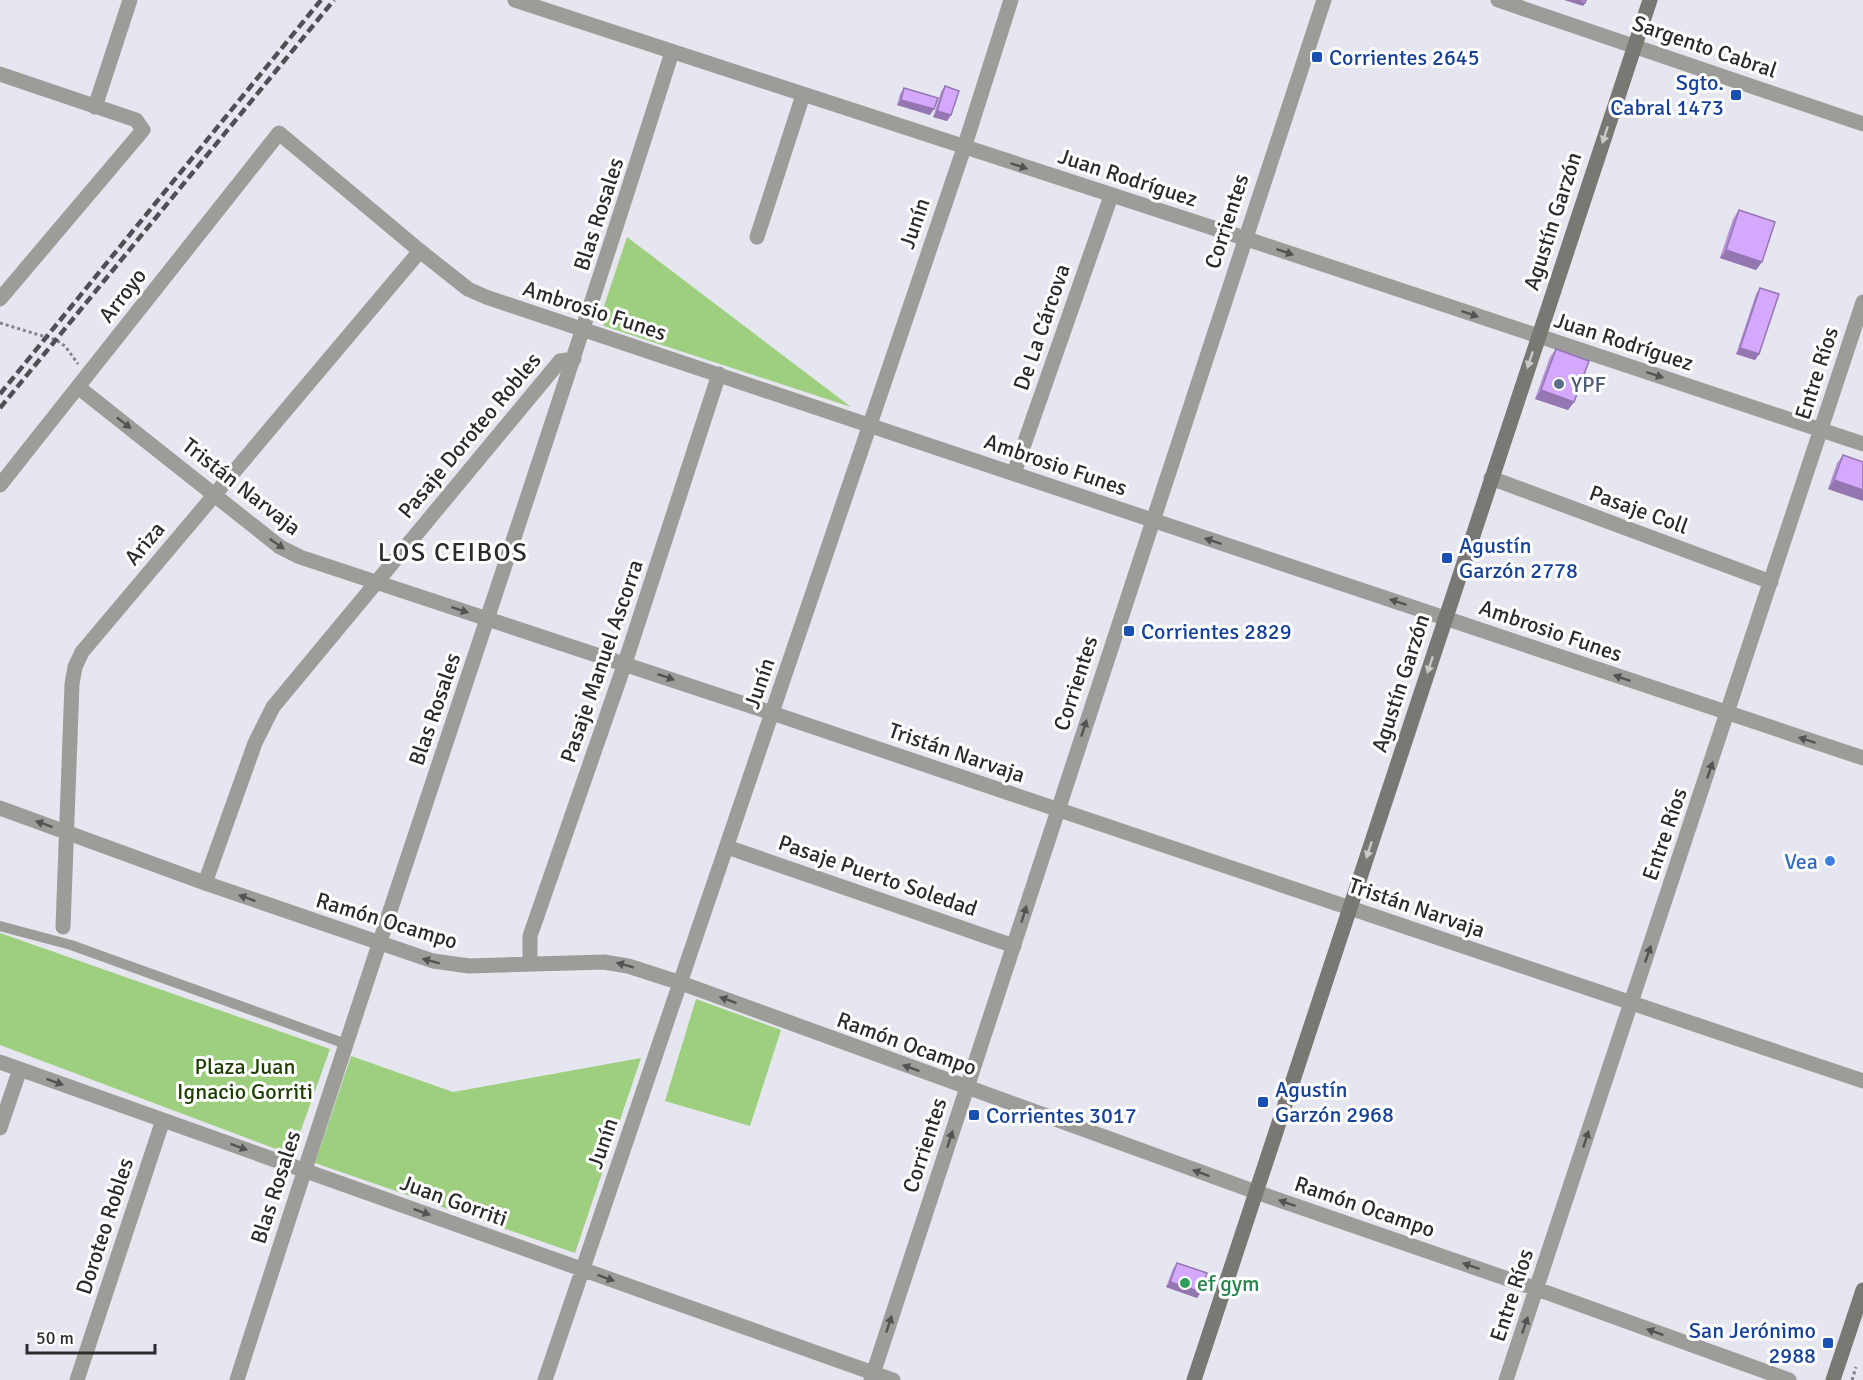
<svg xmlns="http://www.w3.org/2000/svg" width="1863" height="1380" font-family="Signika,sans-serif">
<rect width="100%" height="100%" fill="#e5e6ef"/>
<!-- green -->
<path fill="#9dcf7f" d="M627,237l224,170 -247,-81 -4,-8z
M0,933l330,116 -38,106 -292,-110z
M696,999l85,31 -31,96 -85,-25z
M351,1056l102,36 188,-34 -66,195 -260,-90z"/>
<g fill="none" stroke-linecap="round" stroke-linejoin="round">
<!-- path -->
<path stroke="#818187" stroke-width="3" stroke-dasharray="3 3" stroke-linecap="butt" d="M0,323l56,17 9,6 13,18
M1852,1380l4,-13"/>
<!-- service -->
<path stroke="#9c9c98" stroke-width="10" d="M0,926l71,19 275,99"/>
<!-- minor -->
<path stroke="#9c9c98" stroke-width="15" d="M515,0l729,238 619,206
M0,74l136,46 7,10 -143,169
M95,107l35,-107
M757,237l46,-142
M78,387l202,160 20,10 472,156 1091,368
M1014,473l97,-277
M1491,478l280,104
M0,485l279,-352 141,118 48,38 18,8 1377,461
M0,808l205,75 228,78 36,5 135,-4 24,4 53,17 575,209 281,97 252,91
M727,847l287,99
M205,883l50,-140 18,-36 287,-346 14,-2
M63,927l9,-243 3,-17 7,-15 338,-401
M530,963v-27l95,-273 94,-289
M0,1062l893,318
M0,1128l20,-59
M77,1380l86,-260
M237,1380c141,-444 295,-884 435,-1328
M545,1380l419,-1232 47,-148
M871,1380l453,-1380
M1506,1380l357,-1078"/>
<!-- tertiary -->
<path stroke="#9c9c98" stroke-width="15" d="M1498,0l365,124"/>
<!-- secondary -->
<path stroke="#797873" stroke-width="15" d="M1194,1380l456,-1380
M1833,1380l30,-90"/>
<!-- rail -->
<path stroke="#505054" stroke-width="4.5" stroke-dasharray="9 4.5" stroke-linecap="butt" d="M0,394l321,-394
M0,408l334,-408"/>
</g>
<!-- wall -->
<path fill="#b691da" d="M945,86l6,29 -4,6 -14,-4 8,-25z
M904,88l26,27 -33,-10 3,-11z
M1739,210l23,52 -6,8 -36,-12 13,-39z
M1760,288l-1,66 -4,6 -19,-6 20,-60z
M1556,349l18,53 -6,8 -33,-11 15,-42z
M1843,455l20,7v39l-35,-12 9,-26z
M1177,1263l24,29 -4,6 -31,-11 7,-18z"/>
<!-- shaded-wall -->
<path fill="#9476b1" d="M1564,0h11l10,3 -2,3z
M901,100l33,9 -4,6 -33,-10z
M937,111l14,4 -4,6 -14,-4z
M1726,250l36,12 -6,8 -36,-12z
M1740,348l19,6 -4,6 -19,-6z
M1541,390l33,12 -6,8 -33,-11z
M1834,480l29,10v11l-35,-12z
M1170,1282l31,10 -4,6 -31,-11z"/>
<!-- building -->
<path fill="#d4a9fd" stroke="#9476b1" stroke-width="1.5" d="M1575,0h11l-1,3z
M945,86l14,5 -8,24 -14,-4z
M904,88l34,10 -4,11 -33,-9z
M1739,210l36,12 -13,40 -36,-12z
M1760,288l19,6 -20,60 -19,-6z
M1556,349l33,12 -15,41 -33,-12z
M1843,455l20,7v28l-29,-10z
M1177,1263l30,10 -6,19 -31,-10z"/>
<!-- one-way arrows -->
<defs><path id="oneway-solid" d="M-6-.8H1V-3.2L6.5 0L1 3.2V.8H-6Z" transform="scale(1.5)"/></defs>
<g fill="#c9c9c7">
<use href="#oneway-solid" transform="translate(1605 135) rotate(108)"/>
<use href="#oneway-solid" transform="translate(1530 360) rotate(108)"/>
<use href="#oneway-solid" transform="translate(1430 665) rotate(108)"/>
<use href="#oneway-solid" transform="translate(1369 850) rotate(108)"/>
</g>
<g fill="#535354">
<use href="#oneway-solid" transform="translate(1019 166) rotate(18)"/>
<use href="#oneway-solid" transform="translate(1285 252) rotate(19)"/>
<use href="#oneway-solid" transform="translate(1470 314) rotate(19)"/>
<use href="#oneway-solid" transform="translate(1655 375) rotate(18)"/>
<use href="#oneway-solid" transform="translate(124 423) rotate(38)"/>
<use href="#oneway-solid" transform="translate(1213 541) rotate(-162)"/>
<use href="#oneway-solid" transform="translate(277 544) rotate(35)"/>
<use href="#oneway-solid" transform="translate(1398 602) rotate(-162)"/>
<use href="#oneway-solid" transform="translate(460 610) rotate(18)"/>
<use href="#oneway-solid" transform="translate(666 677) rotate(19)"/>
<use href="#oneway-solid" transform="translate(1622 678) rotate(-161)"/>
<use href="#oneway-solid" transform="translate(1084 728) rotate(-72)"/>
<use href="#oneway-solid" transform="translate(1807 740) rotate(-162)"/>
<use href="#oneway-solid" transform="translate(1710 770) rotate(-71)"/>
<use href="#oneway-solid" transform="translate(44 824) rotate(-160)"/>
<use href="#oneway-solid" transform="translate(247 898) rotate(-160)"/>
<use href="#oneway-solid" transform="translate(1024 914) rotate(-73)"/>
<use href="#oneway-solid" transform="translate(1648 954) rotate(-71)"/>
<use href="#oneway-solid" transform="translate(431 961) rotate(-165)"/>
<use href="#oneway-solid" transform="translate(625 965) rotate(-165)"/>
<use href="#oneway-solid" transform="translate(728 1000) rotate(-160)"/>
<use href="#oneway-solid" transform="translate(911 1068) rotate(-160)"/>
<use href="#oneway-solid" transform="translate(55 1082) rotate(20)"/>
<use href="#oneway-solid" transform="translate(950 1139) rotate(-72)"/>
<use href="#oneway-solid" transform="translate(1586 1139) rotate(-72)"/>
<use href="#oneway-solid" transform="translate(239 1147) rotate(20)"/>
<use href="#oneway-solid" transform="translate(1201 1173) rotate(-160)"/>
<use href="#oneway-solid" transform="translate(1287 1203) rotate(-161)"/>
<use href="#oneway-solid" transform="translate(422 1212) rotate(20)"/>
<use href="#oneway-solid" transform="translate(1471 1266) rotate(-161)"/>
<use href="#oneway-solid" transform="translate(606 1278) rotate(20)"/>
<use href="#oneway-solid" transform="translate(889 1324) rotate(-72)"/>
<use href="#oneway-solid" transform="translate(1525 1325) rotate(-71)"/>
<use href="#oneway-solid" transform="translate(1655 1332) rotate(-160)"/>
</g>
<!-- markers -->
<g fill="#1a4fb4" stroke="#fff" stroke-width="2">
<rect x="1311" y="51" width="12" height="12" rx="3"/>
<rect x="1730" y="89" width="12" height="12" rx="3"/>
<rect x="1441" y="552" width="12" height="12" rx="3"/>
<rect x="1123" y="625" width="12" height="12" rx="3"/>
<rect x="1257" y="1096" width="12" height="12" rx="3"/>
<rect x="968" y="1109" width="12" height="12" rx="3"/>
<rect x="1822" y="1337" width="12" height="12" rx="3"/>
</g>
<circle fill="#5c6f8a" stroke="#fff" stroke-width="2" cx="1559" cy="384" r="6"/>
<circle fill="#3f7fe0" stroke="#fff" stroke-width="2" cx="1830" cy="861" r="6"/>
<circle fill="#2e9e5b" stroke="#fff" stroke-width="2" cx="1185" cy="1283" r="6"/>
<g text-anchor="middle" stroke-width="6" stroke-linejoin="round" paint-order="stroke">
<!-- street labels -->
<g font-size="22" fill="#2c2c2f" stroke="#fff">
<text transform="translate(1705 46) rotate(19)" y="8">Sargento Cabral</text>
<text transform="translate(1128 177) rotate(18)" y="8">Juan Rodríguez</text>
<text transform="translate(598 214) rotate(-72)" y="8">Blas Rosales</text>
<text transform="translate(1226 221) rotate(-72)" y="8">Corrientes</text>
<text transform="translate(1552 221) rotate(-72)" y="8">Agustín Garzón</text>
<text transform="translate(914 223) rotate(-71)" y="8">Junín</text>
<text transform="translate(122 295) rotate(-52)" y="8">Arroyo</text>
<text transform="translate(595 310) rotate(18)" y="8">Ambrosio Funes</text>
<text transform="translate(1041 327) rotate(-71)" y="8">De La Cárcova</text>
<text transform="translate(1624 341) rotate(18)" y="8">Juan Rodríguez</text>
<text transform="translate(1816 373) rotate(-72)" y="8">Entre Ríos</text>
<text transform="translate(469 435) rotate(-50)" y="8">Pasaje Doroteo Robles</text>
<text transform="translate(1056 464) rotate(19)" y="8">Ambrosio Funes</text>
<text transform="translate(242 486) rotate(38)" y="8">Tristán Narvaja</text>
<text transform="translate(1639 509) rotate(20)" y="8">Pasaje Coll</text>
<text transform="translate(144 543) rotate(-50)" y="8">Ariza</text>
<text transform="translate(1551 630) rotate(19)" y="8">Ambrosio Funes</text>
<text transform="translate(601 661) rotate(-71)" y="8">Pasaje Manuel Ascorra</text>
<text transform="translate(759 683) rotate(-71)" y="8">Junín</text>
<text transform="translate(1075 683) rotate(-72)" y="8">Corrientes</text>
<text transform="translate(1400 683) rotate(-72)" y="8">Agustín Garzón</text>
<text transform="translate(434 709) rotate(-71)" y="8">Blas Rosales</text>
<text transform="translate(957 752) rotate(19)" y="8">Tristán Narvaja</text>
<text transform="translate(1664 834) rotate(-71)" y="8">Entre Ríos</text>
<text transform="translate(878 875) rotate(19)" y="8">Pasaje Puerto Soledad</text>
<text transform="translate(1417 907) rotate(19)" y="8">Tristán Narvaja</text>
<text transform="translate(387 920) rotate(17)" y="8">Ramón Ocampo</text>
<text transform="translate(907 1043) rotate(20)" y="8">Ramón Ocampo</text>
<text transform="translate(602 1143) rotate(-71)" y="8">Junín</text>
<text transform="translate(924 1145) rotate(-72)" y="8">Corrientes</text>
<text transform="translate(275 1187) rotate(-72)" y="8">Blas Rosales</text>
<text transform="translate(454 1200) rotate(20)" y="8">Juan Gorriti</text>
<text transform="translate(1365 1206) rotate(19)" y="8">Ramón Ocampo</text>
<text transform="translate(104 1226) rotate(-72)" y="8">Doroteo Robles</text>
<text transform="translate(1511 1295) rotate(-72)" y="8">Entre Ríos</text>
</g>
<!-- transit labels -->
<g font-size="22" fill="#164399" stroke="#fff" text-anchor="start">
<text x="1329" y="65">Corrientes 2645</text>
<text x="1724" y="90" text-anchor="end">Sgto.<tspan x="1724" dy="25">Cabral 1473</tspan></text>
<text x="1459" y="553">Agustín<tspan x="1459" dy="25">Garzón 2778</tspan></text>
<text x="1141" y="639">Corrientes 2829</text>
<text x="1275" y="1097">Agustín<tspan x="1275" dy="25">Garzón 2968</tspan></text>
<text x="986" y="1123">Corrientes 3017</text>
<text x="1816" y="1338" text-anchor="end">San Jerónimo<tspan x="1816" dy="25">2988</tspan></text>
</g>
<!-- service labels -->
<g font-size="22" fill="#4e5e75" stroke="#fff" text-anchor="start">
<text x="1571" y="392">YPF</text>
</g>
<!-- shop labels -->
<g font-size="22" fill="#366cbe" stroke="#fff" text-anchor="end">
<text x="1818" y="869">Vea</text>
</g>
<!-- park labels -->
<g font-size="22" fill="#204003" stroke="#fff">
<text x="245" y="1074">Plaza Juan<tspan x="245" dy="25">Ignacio Gorriti</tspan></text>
</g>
<!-- leisure labels -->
<g font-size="22" fill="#27864d" stroke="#fff" text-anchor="start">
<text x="1197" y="1291">ef gym</text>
</g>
<!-- quarter labels -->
<g font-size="26" letter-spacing="1.5" fill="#2c2c2f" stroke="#fff">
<text x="453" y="561">LOS CEIBOS</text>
</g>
</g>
<!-- scale -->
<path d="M27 1344v9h128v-9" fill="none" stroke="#2c2c2f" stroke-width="3"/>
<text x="36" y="1344" font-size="18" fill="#2c2c2f" stroke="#ffffff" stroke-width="4.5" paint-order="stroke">50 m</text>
</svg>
